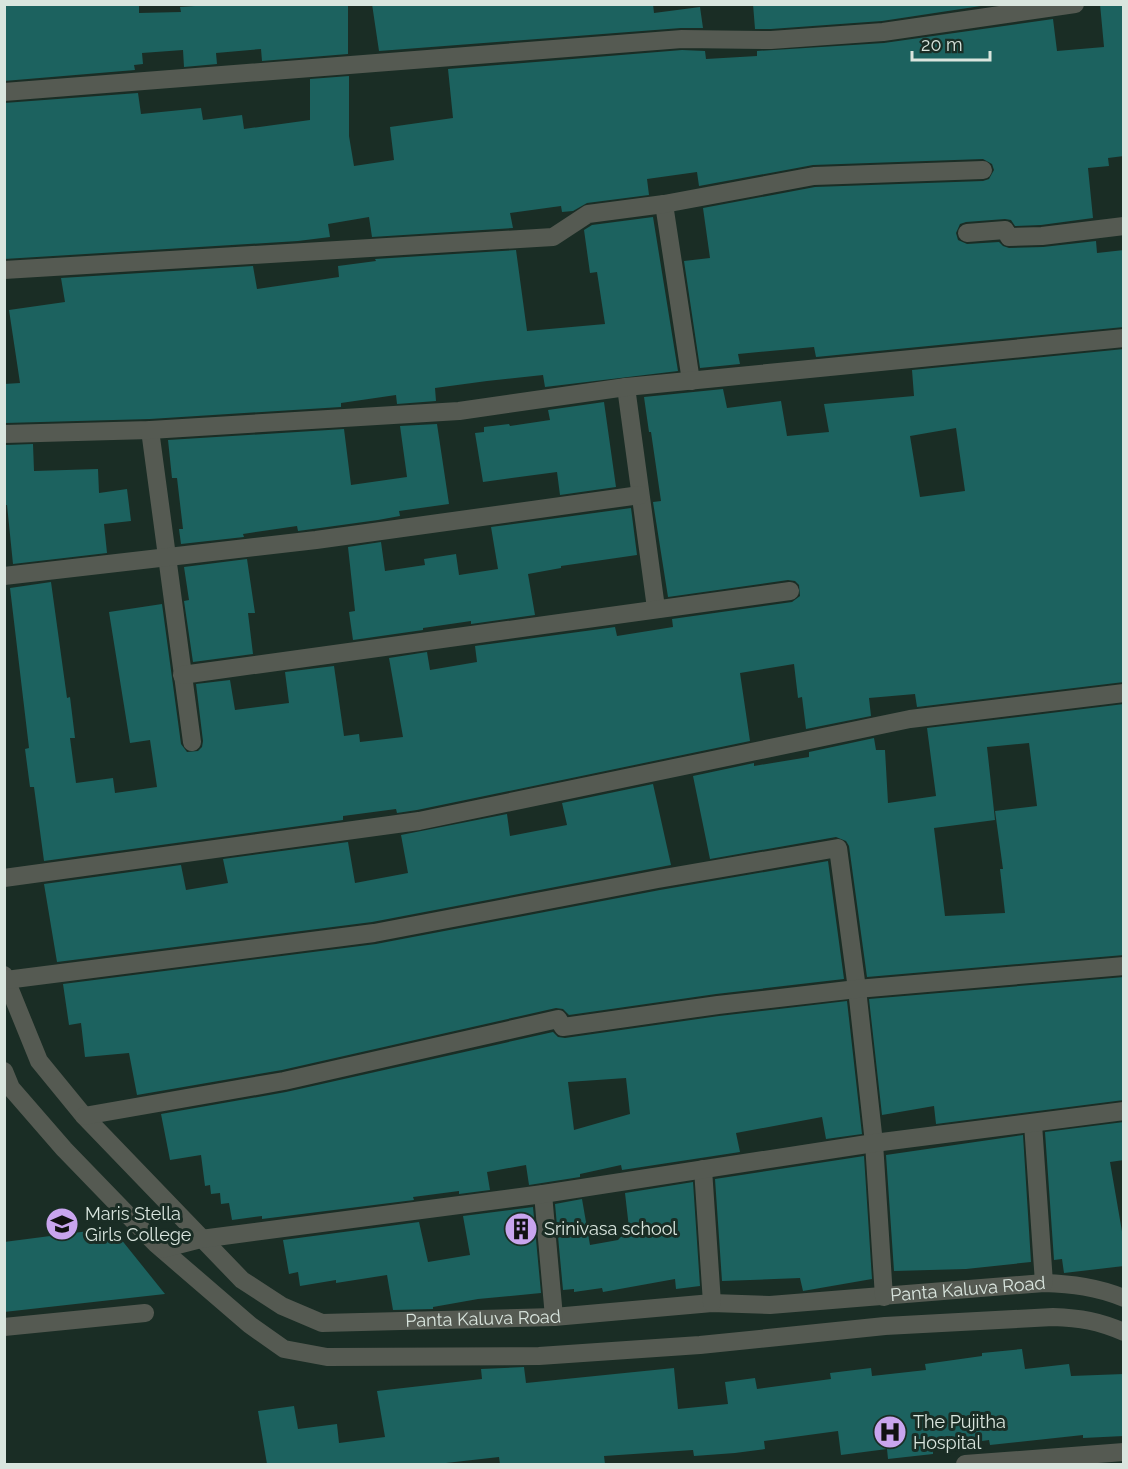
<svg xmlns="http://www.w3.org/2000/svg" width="1128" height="1469" font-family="Raleway,sans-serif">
<rect width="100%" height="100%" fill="#1a2d25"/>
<!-- building -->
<path fill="#1c625f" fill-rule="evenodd" d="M4,4h135v9l42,-1 -1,-5 44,-3h124v50l-86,7 -1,-12 -45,4 1,11 -33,3 -1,-17 -41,3 1,11 -9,1 1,5 -131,11z
M372,4h281l1,9 46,-6 3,21h-22l-302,23z
M753,4h241l-112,17 -111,8h-16z
M1100,4h24v152l-16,2 1,8 -21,2 5,50 -52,7 -26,1 -4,-6 -6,-1 -39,3 -6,2 -4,9 2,7 9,4 32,-2 4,4 6,2 34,-1 53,-6 1,12 27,-3v77l-308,30 -2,-10 -76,7 2,10 -40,4 -16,-107 26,-3 -7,-50 112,-21 168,-6 6,-2 5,-9 -2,-6 -9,-5 -170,6 -114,21 -2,-14 -50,7 2,16 -62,8 -14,8 -11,1 -1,-6 -51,7 3,15 -141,9 -3,-20 -41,7 2,13 -32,4 -294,18v-156l134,-10 3,21 60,-6 2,12 39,-5 2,14 66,-9v-41l39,-3v60l5,30 40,-6 -4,-33 63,-9 -5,-49 234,-19 23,1 1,8 51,-3v-5l127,-8 169,-24 4,32 47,-4z
M653,217l25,154 -133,16 -2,-12 -56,6 -52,7 1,13 -39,3 -1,-9 -55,8v4l-191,12 -145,4 -1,-39 16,-1 -11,-73 56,-8 -4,-24 192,-12 4,23 82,-12 -1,-11 38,-5 -1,-2 141,-9 11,81 78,-7 -8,-52 -7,1 -6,-43 8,-5z
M1124,349v333l-207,25 -2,-13 -46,4 2,18 -65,13 -4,-32 -4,1 -4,-34 -54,9 10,68 -333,69 -20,3 -1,-4 -53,7v4l-299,41 -10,-74h-4l-5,-38 4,-1 -19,-160 41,-6 16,116 3,-1 5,41h-5l6,45 37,-5 2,15 42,-6 -7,-47 -20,3 -21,-131 53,-8 19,140 6,8 11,-1 4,-4 1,-6 -7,-57 34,-4 5,30 54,-7 -4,-31 49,-6 10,70 15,-2 1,8 43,-5 -14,-79 38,-6 3,18 47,-8 -2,-16 140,-19 2,9 56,-9 -1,-8 120,-17 8,-6 -1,-11 -4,-4 -7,-1 -120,17 -15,-95 8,-1 -10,-69h-2l-5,-35 79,-8 4,19 54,-7 6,35 42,-4 -5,-28 90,-8 -2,-26zM956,428l9,63 -45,6 -10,-61z
M604,402l12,85 -56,8 -3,-23 -74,10 -8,-49 9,-1v-5l25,-3 1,2 40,-6 -2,-10z
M437,424l12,80 -50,7 1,5 -22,4 -80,11 -1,-5 -54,8 1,3 -63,7 -2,-15h4l-6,-51h-5l-4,-38 176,-11 7,56 56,-8 -7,-51z
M33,444l1,27 64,-2 1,24 28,-4 4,32 -27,3 3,29 -94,11 -6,-59h-3l2,-60z
M631,508l6,47 -76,11v2l-33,6 7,41 -64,9v-3l-48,7v2l-70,10 -4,-28 6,-1 -7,-64 33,-5 4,29 40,-6 -1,-6 32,-5 3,21 39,-6 -7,-42z
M247,559l8,54h-7l5,41 -60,8 -9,-61 5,-1 -5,-33z
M1124,704v251l-257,22 -18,-131 -3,-5 -10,-4 -126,22 -17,-83 61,-13v3l55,-9v-5l65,-14 2,12h9l3,53 48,-7 -9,-68zM1029,743l8,63 -42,5 8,58h-3l5,44 -60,3 -11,-88 61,-8 -8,-73z
M653,784l18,81 -299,57 -315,40 -13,-78 137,-19 5,25 42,-7 -5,-24 125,-17 7,41 53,-10 -7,-38 106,-21 3,22 57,-11 -5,-22z
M828,861l16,118 -128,15 -147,21 -6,-6 -7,-1 -274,62 -145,25 -8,-42 -44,4 -4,-34 -12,2 -6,-41 313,-40 284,-54z
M1124,977v123l-188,24 -2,-18 -52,9 -13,-116z
M847,1001l15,133 -36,5 -4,-22 -86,16 4,19 -118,18 -1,-5 -41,9v3l-51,8 -3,-20 -39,7 3,18 -31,4v-3l-46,6 1,3 -152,19v-3l-30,4 -3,-17 -8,1 -1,-11 -9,1 -1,-9 -5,1 -4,-31 -31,5 -9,-46 125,-22 267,-60 5,5 7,1 154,-22zM626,1078l4,36 -56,16 -6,-48z
M1124,1122v38l-14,2 14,81v23l-60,7 -2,-14 -8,1 -9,-128z
M1023,1135l8,127 -65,7 -72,2 -8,-116z
M864,1156l8,123 -69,12 -3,-13 -78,3 -7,-102z
M693,1182l7,104 -24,3 -1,-10 -72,13 -1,-4 -28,4v-3l-11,1 -8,-86 27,-5 8,46 28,-5 11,-12 -4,-35z
M533,1207l8,86 -63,6 -45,8v2l-40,1 -6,-35 -51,8v-3l-36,6 -2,-14 -9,2 -6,-34 136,-18 9,40 42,-7 -7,-39z
M112,1228l53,66 -161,18v-70z
M1022,1349l3,20 44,-5 2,12 53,-2v62l-41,2v-3l-93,10 -1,-5 -56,8v6l-45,5 -1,-10 -46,6 -3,-24 -74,10 1,8 -30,4 -41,3 -1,-6 -89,6 1,8h-105l-1,-7 -62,7h-170l-9,-53 36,-5 4,23 39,-5 2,19 46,-6 -8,-46 105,-12 -1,-10 43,-2 2,16 148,-15 4,41 50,-5 -3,-22 30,-4 2,11 74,-10 -1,-6 41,-5 1,8 54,-6 -1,-6 57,-8v-3z"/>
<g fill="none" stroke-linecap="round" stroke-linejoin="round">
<!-- minor -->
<g stroke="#555a52" stroke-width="18">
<path d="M4,92l678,-53 89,1 112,-8 192,-28"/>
<path d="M664,204l27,177"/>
<path d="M967,233l38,-3 4,7 33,-1 82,-10"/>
<path d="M4,270l549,-33 35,-23 76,-10 150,-28 169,-6"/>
<path d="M626,387l30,221"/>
<path d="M150,430l42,312"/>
<path d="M4,434l146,-4 309,-19 167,-24 498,-49"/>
<path d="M4,576l312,-36 324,-45"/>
<path d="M182,675l608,-84"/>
<path d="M4,878l415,-57 491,-102 214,-26"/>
<path id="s1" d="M4,975l35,86 45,55 158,164 40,26 40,17 232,-6 158,-14 58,2 274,-22c28,1 53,4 80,15"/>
<path d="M6,980l368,-47 284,-54 180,-31 19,141 17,154 10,154"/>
<path d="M4,1071l7,17 53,61 92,95 94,81 34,24 43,8 212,-1 161,-11 185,-19 168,-9c28,1 45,4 71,15"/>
<path d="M84,1116l200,-35 274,-62 5,8 155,-22 139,-16 267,-23"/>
<path d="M1033,1124l11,159"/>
<path d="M703,1169l9,134"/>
<path d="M543,1194l11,123"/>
<path d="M162,1249l39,-10 342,-45 331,-51 250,-32"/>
<path d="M4,1327l141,-14"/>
<path d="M965,1464l159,-12"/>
</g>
</g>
<!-- icons -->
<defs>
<symbol id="university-disc" viewBox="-11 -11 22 22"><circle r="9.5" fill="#c9a5ee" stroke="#1a2d25"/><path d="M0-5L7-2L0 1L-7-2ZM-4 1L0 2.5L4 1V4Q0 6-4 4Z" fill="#111"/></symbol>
<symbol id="building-disc" viewBox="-11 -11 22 22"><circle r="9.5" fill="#c9a5ee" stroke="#1a2d25"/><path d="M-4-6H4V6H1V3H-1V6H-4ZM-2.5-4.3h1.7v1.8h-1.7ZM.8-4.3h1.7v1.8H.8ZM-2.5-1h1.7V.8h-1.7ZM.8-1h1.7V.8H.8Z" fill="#111"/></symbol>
<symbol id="hospital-disc" viewBox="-11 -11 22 22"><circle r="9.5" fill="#c9a5ee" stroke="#1a2d25"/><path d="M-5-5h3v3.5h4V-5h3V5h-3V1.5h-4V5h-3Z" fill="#111"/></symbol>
</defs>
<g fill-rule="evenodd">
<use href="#university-disc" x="43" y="1205" width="38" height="38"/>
<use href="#building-disc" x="502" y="1210" width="38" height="38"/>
<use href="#hospital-disc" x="871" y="1413" width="38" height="38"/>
</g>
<g text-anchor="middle" stroke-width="6" stroke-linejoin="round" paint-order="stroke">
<!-- poi labels -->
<g font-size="18" fill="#d9e5de" stroke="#1a2d25" text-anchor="start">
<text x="85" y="1220">Maris Stella<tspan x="85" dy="21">Girls College</tspan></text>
<text x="544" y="1235">Srinivasa school</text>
<text x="913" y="1428">The Pujitha<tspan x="913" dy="21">Hospital</tspan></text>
</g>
<!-- street labels -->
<g font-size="18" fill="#d9e5de" stroke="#1a2d25">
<text dy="6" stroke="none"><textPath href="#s1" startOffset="1130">Panta Kaluva Road</textPath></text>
<text dy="6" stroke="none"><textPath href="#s1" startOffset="644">Panta Kaluva Road</textPath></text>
</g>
</g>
<!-- border -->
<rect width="1128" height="1469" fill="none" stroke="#d9e5de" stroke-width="12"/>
<!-- scale -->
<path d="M912 51v9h78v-9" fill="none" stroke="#d9e5de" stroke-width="3"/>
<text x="921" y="51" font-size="18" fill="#d9e5de" stroke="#1a2d25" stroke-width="4.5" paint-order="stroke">20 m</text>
</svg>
